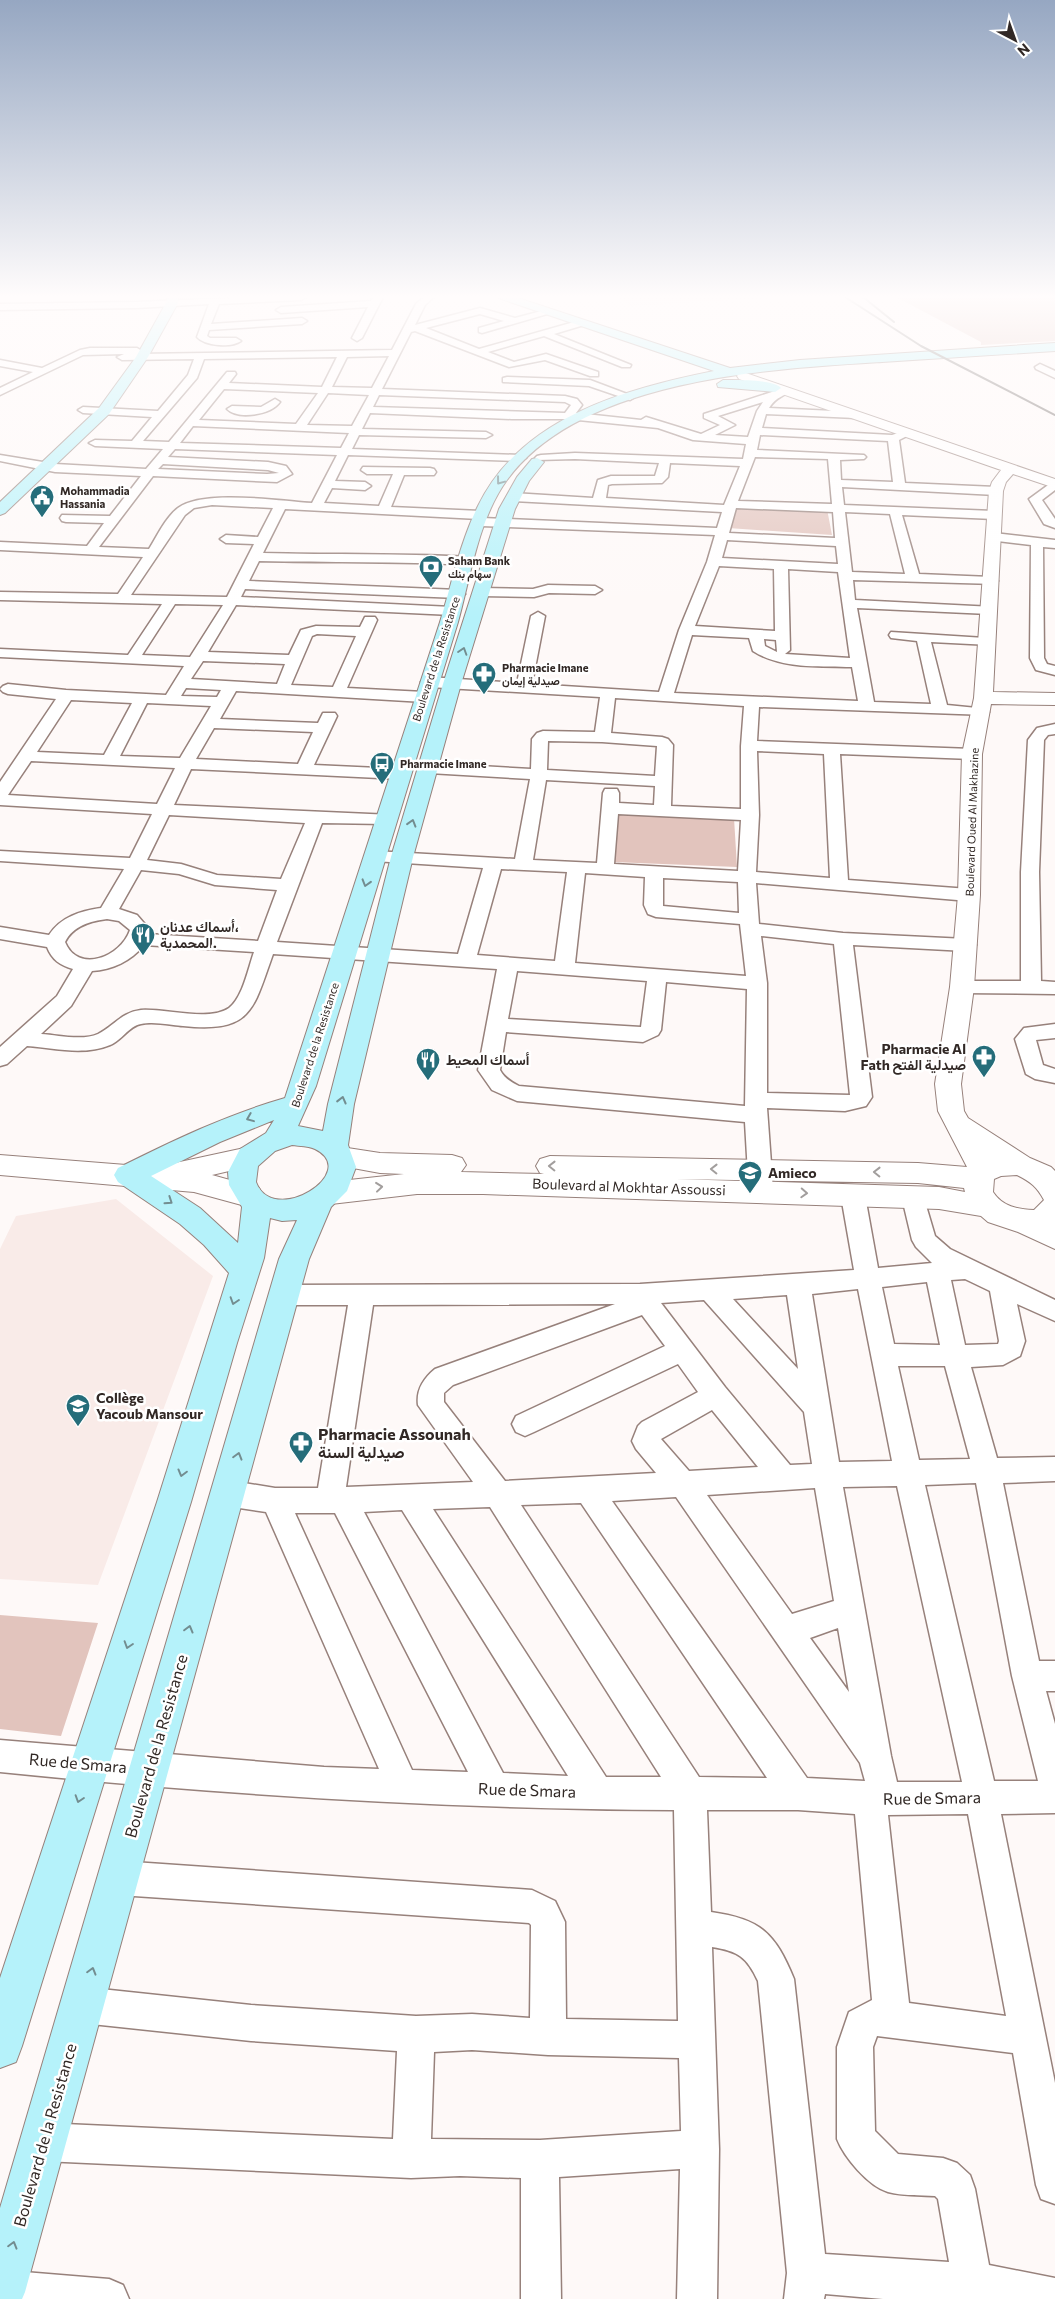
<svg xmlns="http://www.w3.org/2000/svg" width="1055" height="2299" font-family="Commissioner,Vazirmatn,sans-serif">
<rect width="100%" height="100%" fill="#fef9f8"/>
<!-- built -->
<path fill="#f9ebe8" d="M618,297h168l-156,9z
M116,1199l97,77 -115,309 -98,-6v-330l16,-33z"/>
<!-- green -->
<path fill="#e2c4bd" d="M896,297h159v44l-74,4v-3z
M736,504l91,5 5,26 -104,-7z
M615,813l119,5 3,49 -124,-5z
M0,1615l98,8 -37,113 -61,-7z"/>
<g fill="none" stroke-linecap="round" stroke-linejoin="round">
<defs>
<path id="minor" d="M254,297h52l-5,3 -82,4 -8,20 91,-6 5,3 -5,3 -93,6 -2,6 3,2h26l5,3c-10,7 -36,5 -44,-4l12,-33 -73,4 -136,2v-6l136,-2z
M374,297h9l-21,41 -5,3 -5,-3 16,-31 -87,6 -5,-3 5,-3 90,-6z
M424,297h10l-9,8 -10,20 65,-17 35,10 34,-9 5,3 -72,21 -3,-1v-4l25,-7 -24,-7 -54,14 53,21 102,-29 5,3 -2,2 -30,9 77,31 -1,2h-8l-78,-31 -56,16 26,10 32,-8 52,18v4h-8l-45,-16 -36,7 -94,-36 -4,1 -29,57 183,7 12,3 5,6 -6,8 65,7 5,-3 55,17 19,-9 -16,-7v-4l80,-26 5,3c-8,8 -11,4 -20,17l87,4 5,3 -5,3 -90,-4 -4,14 130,7 15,-5 4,1 2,2 -14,7 6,43 91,4 6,4 -6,4 -154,-8 2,18 150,6 6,4 -6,4 -92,-4 17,59 72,3 7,4 -2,3 -143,-4 2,20 139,7 2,3 -2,3 -5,1 -132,-6 17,94 57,2 -14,-63 -26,-3 -2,-3 2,-3 94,6 7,4 -2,3 -59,-3 16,63 40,4 2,3 -2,3 -228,-8 -2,34 215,8 6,2 2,3 -2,3 -6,2 -132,-5 8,126 121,9 7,2 2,4 -2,4 -7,2 -213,-18 3,41 84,9 123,6 7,2 3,4 -3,4 -7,2 -113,-6 19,152 -6,9 -21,5 -78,-3 6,83 -4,6 -8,3 -8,-3 -4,-6 -4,-69 -228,-21 -25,-11 -14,-20 19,-101 -224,-15c-20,56 -21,79 -90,72 -13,-1 -29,-5 -42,-2 -12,2 -20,17 -31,21 -27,11 -56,3 -83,1l-20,18 -7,2v-19l57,-51 16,-27c-13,-4 -21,-9 -26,-22l-47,-8v-12l49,8c12,-18 31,-24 52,-27l23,-39 -124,-8v-10l130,7 22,-44 -152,-9v-23l56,-83 -48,-5 -5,-2 -3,-3 3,-3 5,-2 58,6 100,5 18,-29 -184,-9v-8l128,6 34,-51 -162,-4v-8l118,2 25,-37 -143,-7v-8l87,4 17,-23 -38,-1 -4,-1 -2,-3 2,-3 48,1 31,-40 -86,-4 -55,-11v-6l55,9 91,5 17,-20 -68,-3 -6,-3 6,-3 37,1 20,-24 -69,-4 -5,-3 5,-3 75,4 30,-36 6,-16 -72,1 -5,-3 7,-3 -41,1 -83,40v-7l33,-16 -33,-6v-6l42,8 38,-18 10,-2h47l5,3 -4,3 254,-4 24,-46zM389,356l-17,32 -40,-1 15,-30zM337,357l-15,30 -93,-4 7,-9 -1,-2h-8l-58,70 -26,-1 54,-63 7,-19zM224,389l94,4 -22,31 -97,-4zM328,393l41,2 -17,31 -45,-1zM379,395l186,7 6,3 -6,8 -192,-6zM763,402l-6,9 -9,26 -33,-2 20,-10 -17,-9zM370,413l142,6h56l90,9 35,12 53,4 -3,15 -168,-6 -34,2 -4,1 -2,2 2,2 38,-1 84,4 -4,13h-44l-13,4 -5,18 -80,-5 -6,4 6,4 209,11 -5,16 -234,-10 4,-3 -6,-4 -90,-4 13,-32h30l2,-3 -2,-3 -4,-1 -67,-1 -2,3 6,4h26l-14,32 -55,-3 8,-15 33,2 6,-4 -6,-4 -30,-1 13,-26 172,6 6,-3 -6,-3 -168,-6 7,-14 127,3 6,-3 -6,-3 -124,-3zM193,426l156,7 -8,15 -161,-5zM760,435l128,6 5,41 -52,-2 -1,-20 24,-1 2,-2 -2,-2 -107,-5zM175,449l162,6 -25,48c-31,-2 -110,-14 -134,5 -12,9 -21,28 -29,41l-50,-2 54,-71 124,6 15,-8 -6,-8 -18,-4 -100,-5zM755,457l73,2 4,45 -94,-3zM670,463l70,3 -16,39 -118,-7 2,-13 4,-1 50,-1 6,-6zM163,464l105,6 11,3 -12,1 -109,-5zM212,505l61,3 -15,29 -32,-2 -6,4 6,4 28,1 -27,53 -96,-2 54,-80 9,-7zM736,508l97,4 2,26 -106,-5zM285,509l194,10 -4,3 6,4 234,9 -8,27 -28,68 -20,62 -127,-8 13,-68 -7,-4 -7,4 -14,67 -88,-6 -5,2 -3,3 3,3 5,2 171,10 -5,35 -52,-1 -6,2 -5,6 -1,30 -102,-6 -6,2 -2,3 2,3 6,2 101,6 -15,80 -141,-8 -6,1 -3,4 3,4 6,1 109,7 -25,86 -181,-12 45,-119 64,1 6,-1 3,-4 -3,-4 -218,-10 17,-36 209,10 6,-1 2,-4 -2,-4 -6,-1 -86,-4 23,-49 -2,-3h-12l-5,10 -98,-4 16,-28 188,11 5,-2 3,-3 -3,-3 -5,-2 -77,-4 30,-68 -2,-3h-10l-5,10 -44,-1 -15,4 -12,25 -81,-3 28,-47 216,10 7,-4 -7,-4 -211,-10 4,-8 213,9 7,-4 -7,-4 -209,-9 10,-20c69,2 139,0 208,4l7,-4 -7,-4c-68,-4 -136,-2 -204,-4zM845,512l45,2 15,60 -53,-2zM727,540l109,6 2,18 -116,-6zM719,566l55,3 1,62 -80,-5zM788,569l50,3 12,86 -65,-4 5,-4zM175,604l48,1 -33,52 -48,-2zM317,634l39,2 -23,51 -42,-2 21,-49zM692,635l57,3 4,13c28,18 67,15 99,16l6,34 -184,-8zM764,639l12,1 1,12 -12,-6zM203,661l82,3 -8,20 -86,-5zM186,688l35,2 -4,7 -36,-1zM615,698l129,8 -3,40v63l-70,-3 2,-61 -5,-6 -6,-2 -51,-4zM71,700l61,3 -28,52 -67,-3zM147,703l64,3 -31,52 -60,-2zM214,728l99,4 -15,32 -102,-5zM548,741l54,1 55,4 -2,30 -108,-6zM757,751l67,3 6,124 -74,-6 3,-57zM31,761l144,7 -18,36 -149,-9zM546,780l109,6 -1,19 -35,-2v-10l-2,-4h-12l-2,4 -6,70 -64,-3zM618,814l123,6 -3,51 -124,-7zM169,815l136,8 -24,56 -64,-4 -36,-11 -34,-4zM501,869l66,3 -12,89 -78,-6zM141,870l38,4 36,11 62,5 -19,51 -110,-7 2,-4 -13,-15 -18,-6zM585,873l60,4 -1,28 4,9 8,3 84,7 6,52 -171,-13zM663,878l75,4 1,31 -76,-7zM107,919l12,2 11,9c-9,27 -52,44 -65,12 8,-16 25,-21 42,-23zM761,936l73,8 16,151 -83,-2v-110zM144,945l110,7c-6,17 -11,45 -25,56 -21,14 -63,0 -88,2 -19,2 -27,16 -43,24 -15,7 -41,1 -57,0l30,-28 21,-35c20,-1 39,-10 52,-26zM517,971l130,10 -6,46 -133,-8zM666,982l81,7 -2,117 -226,-20c-8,-4 -15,-8 -19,-16l6,-38 137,10 15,-7 3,-5z
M1040,364l15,7v7l-19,-9 -1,-2z
M507,377l83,3 45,17 -5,3 -41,-14 -86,-4v-4z
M275,399l5,3c-9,13 -42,18 -53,7l5,-3 29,1z
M1055,480v10l-13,10 13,19v9l-11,-4 -15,-25z
M994,533l61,7v8l-12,-1 1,111 3,6 8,2v9l-19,-5 -6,-12 1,-113 -42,-5 -1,-3z
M548,585l47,1 7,4 -7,4 -46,-1 -15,4 -53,-1 -7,-4 7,-4 52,1z
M1055,724v10l-7,1 -4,5 -5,132 2,109 14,1v12l-93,-1 -7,-1 -3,-5 3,-5 7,-1h59v-109l7,-132 9,-12z
M1055,1024v14l-19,2 7,25 12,4v14l-20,-4 -9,-5 -11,-35 9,-11z
M853,1187l8,3 4,6 13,72 54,-5 -16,-16 -4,-7 -10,-42 4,-6 8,-3 8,3 13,44 15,13 105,51v21l-38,-17 8,37 -5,15 -17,9 -32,2 26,91 58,-1v24l-52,2 36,178h16v30h-9l9,33v89l-54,1 54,269v121l-14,-5 -5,-14 -23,-132 -136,-17 -4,11 2,84 23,23 45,4 14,5 13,12 5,14 14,76 66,13v21h-172l-58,-5 -1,5h-40l3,-26 -29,-292c-11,-24 -20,-30 -46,-34l7,202 -2,150h-40l3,-130 -121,8 2,122h-40v-121l-61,-2 -49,2 -368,-17 -13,-6 -6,-13 6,-13 13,-6 350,16 4,-88 -146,-10 -169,-18 -13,-5 -5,-13 5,-13 13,-5 169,18 165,11 56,-2 58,4 1,-93 -2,-2 -410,-28 -12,-5 -5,-12 5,-12 12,-5 413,29 23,11 10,21 1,97 112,2 -4,-211c-225,-1 -450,-15 -674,-38v-32l324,27 55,2 -113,-257 -40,-6 -10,-4 -4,-9 4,-9 10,-4 49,8h43l30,-183h-62l-9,-3 -3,-7 3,-7 9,-3 354,-1 214,-14 -13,-74 4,-6zM965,1279l25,12 9,50 -1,3 -33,1 -14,-65zM927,1282l13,63 -46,-1 -12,-57zM858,1289l34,172 -53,1 -27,-168zM787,1295l11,74 -65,-70zM704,1300l100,112 8,52 -22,1 -65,-78 -64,-84zM615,1304l-180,65c-12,10 -19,21 -17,36l55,77 -127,5 27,-182zM642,1315l23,31 -149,70 -4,8 4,8 9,4 9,-4 144,-68 20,28 -56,30 -4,4 -6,15 4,8 20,24 -151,8 -61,-79v-9l9,-8zM898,1366h47l25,93 -51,1zM712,1410l46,57 -69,4 -28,-32zM976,1483l36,193 26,105h-44l-69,-296zM897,1486l65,296h-65l-6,-26 -48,-269zM815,1488l19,113 -42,13 -85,-119zM676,1497l184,266 5,18 -58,-3 -195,-277zM581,1503l186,275 -68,-1 -178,-272zM490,1507l171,270h-55l-173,-268zM402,1510l166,266 -65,-3 -139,-261zM295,1513h40l133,259 -56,-2zM838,1628l11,64 -39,-54zM707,1810h91l57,4 17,186 -23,12 -12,35v92c7,18 31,47 51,53 14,4 32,3 47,4l3,3 11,63 -124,-8 -31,-275c-19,-46 -33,-60 -83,-67zM968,1814l38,202 -97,-13 -21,-188zM472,2050l76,5 131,3 2,73 -141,9 -109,-1 3,-87z
M0,2270l109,9 14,6 6,14h-129z"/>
<path id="tertiary" d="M743,372l312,107v9l-42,-14 -7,8 -3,9 -10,201 62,1v12l-64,-1 -9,50 -2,141 -6,92 -13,97 3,27 4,7 62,40 21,9 4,4v78l-37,-17 -30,-10 -7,-6 -42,-7 -456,-15h-66l-86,10 -10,-3 -4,-8 4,-8 10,-3 73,-8 -24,-1 -49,-9 -4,-7 4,-7 10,-3 39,6 72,2 10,3 4,7 -5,7 83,2 -4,-1 -4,-7 4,-7 10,-3 368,7 49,4 -29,-56 -3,-27 15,-97 8,-92 4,-141 12,-56 15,-207 3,-9 9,-12 -262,-91 -2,-3 2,-3zM1017,1175c14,7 20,12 27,25l-10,10c-17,-1 -31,-3 -41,-18l1,-13 7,-3zM676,1179l242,4 46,5 1,4 -26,-5z
M249,1147l10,3 4,7 -4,7 -47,11 47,13 4,8 -4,8 -10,3 -55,-15 -194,-17v-20l164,13 11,-5z"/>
<path id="secondary" d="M168,297h10v6l-30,54 -39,57 -104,99 -5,2v-13l99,-94 37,-51 30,-54z
M499,297h16l215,71 70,-8 255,-17v8c-58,4 -116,7 -173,11 -114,7 -301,17 -375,118 -29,40 -36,95 -49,142l-142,464 -18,40 25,5 5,-27 63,-247 52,-173 56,-175 18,-32 15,-18 5,-1 7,4 -15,19 -14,28 -54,175 -48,173 -59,247 -6,41 8,22 -9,24 -16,16 -22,52 -284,1033 -3,7h-22v-91l279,-949 18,-39 -15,1 -12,-3 -6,40 -27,85 -46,159 -169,544 -6,16 -16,6v-90l157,-476 72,-229 -25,-28 -24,-21 -62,-42 -4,-7 4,-7c54,-27 108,-53 167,-70l155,-476c12,-39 20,-80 38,-116 43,-89 147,-117 236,-135l-213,-72zM274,1120l-8,13 -26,16 -12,23 1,13 13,22 -4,36 -38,-35 -49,-32 69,-34zM292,1145c7,1 17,1 23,4 47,23 -42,79 -59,33l2,-16 17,-15z
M723,380c13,0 51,-1 58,8l-6,4 -57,-5 -1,-3z"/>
</defs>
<!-- minor casing -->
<use href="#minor" stroke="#97817b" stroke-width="3"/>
<!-- tertiary casing -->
<use href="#tertiary" stroke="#97817b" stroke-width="2"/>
<!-- secondary casing -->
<use href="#secondary" stroke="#97817b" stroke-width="2"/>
<!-- minor -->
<use href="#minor" fill="#fff" fill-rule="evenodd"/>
<!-- tertiary -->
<use href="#tertiary" fill="#fff" fill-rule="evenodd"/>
<!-- secondary -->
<use href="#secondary" fill="#b5f2fa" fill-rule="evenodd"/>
<!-- rail -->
<path stroke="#736c69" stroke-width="2" d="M845,297l76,49 134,69
M863,297l31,25"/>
</g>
<!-- one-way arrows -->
<defs><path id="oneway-chevron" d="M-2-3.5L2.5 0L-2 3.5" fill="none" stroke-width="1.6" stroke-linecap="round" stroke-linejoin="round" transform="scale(1.25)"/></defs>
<g stroke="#738d90">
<use href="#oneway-chevron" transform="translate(500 481) rotate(127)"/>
<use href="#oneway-chevron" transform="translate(463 651) rotate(-72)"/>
<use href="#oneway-chevron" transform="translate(412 823) rotate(-73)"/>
<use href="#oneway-chevron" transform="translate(366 883) rotate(107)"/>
<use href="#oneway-chevron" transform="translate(342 1100) rotate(-76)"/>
<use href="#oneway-chevron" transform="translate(250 1118) rotate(158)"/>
<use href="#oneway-chevron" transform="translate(169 1201) rotate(34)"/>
<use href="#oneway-chevron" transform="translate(234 1301) rotate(108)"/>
<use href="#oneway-chevron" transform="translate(238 1456) rotate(-74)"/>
<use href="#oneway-chevron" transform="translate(182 1473) rotate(105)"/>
<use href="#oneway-chevron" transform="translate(189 1629) rotate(-75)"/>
<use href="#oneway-chevron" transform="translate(128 1645) rotate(108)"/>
<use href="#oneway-chevron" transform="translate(79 1799) rotate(108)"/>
<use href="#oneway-chevron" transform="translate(92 1971) rotate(-74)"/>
<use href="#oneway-chevron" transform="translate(13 2245) rotate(-74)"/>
</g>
<g stroke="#a29e9d">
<use href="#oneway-chevron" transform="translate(552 1166) rotate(-179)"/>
<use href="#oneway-chevron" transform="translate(714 1169) rotate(-179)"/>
<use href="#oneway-chevron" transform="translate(877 1172) rotate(-179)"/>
<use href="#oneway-chevron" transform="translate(379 1187) rotate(-6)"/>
<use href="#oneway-chevron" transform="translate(804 1193) rotate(3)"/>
</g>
<!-- sky -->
<linearGradient id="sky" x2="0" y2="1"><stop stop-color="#96a7c2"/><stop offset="0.48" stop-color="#fffcfc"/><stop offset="1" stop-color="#fffcfc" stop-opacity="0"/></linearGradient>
<rect width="1055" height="618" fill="url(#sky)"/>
<!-- icons -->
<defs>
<symbol id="civic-pin" viewBox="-11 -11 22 30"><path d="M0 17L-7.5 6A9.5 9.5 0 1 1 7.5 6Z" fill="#256d7a" stroke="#fff"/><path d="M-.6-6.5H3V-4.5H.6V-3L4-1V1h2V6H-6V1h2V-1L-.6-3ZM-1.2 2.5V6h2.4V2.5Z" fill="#fff"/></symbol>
<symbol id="bank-pin" viewBox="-11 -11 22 30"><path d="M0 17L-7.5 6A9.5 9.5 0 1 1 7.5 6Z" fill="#256d7a" stroke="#fff"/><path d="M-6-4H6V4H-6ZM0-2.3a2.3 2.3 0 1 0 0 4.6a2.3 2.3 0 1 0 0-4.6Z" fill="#fff"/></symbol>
<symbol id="pharmacy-pin" viewBox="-11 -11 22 30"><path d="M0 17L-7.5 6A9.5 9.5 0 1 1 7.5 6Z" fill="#256d7a" stroke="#fff"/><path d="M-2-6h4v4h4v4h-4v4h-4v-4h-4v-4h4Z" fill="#fff"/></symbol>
<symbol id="bus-pin" viewBox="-11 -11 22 30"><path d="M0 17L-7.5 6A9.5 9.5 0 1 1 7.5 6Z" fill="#256d7a" stroke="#fff"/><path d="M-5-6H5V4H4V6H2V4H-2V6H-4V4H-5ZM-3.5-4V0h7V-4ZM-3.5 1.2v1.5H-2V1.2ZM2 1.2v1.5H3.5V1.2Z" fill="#fff"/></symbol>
<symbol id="restaurant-pin" viewBox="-11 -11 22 30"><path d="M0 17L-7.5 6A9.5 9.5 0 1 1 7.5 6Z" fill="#256d7a" stroke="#fff"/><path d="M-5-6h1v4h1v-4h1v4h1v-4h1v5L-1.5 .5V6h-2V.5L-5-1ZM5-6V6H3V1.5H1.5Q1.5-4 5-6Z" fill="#fff"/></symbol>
<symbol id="school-pin" viewBox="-11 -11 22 30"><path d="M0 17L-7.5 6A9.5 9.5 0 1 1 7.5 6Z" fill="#256d7a" stroke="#fff"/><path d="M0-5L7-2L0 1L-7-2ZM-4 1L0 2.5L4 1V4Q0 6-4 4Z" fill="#fff"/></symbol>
</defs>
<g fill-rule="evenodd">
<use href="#civic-pin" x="28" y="483" width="28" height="38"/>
<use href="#bank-pin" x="417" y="553" width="28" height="38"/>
<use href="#pharmacy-pin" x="470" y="660" width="28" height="38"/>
<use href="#bus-pin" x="368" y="750" width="28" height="38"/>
<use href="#restaurant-pin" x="129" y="921" width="28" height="38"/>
<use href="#pharmacy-pin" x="970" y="1043" width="28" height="38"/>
<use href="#restaurant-pin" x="414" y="1046" width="28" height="38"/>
<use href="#school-pin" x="736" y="1159" width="28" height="38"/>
<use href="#school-pin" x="64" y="1392" width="28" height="38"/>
<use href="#pharmacy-pin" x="287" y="1429" width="28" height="38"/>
</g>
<g text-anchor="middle" stroke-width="5" stroke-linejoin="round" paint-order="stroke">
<!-- far-poi labels -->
<g font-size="11" font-weight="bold" fill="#312825" stroke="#fff" text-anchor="start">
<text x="60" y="495">Mohammadia<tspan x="60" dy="13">Hassania</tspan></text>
<text x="448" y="565">Saham Bank<tspan x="448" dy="13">سهام بنك</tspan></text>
<text x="502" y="672">Pharmacie Imane<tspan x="502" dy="13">صيدلية إيمان</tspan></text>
<text x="400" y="768">Pharmacie Imane</text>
</g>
<!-- far-street labels -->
<g font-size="11" fill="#312825" stroke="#fff">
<text transform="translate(436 659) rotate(-72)" y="4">Boulevard de la Resistance</text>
<text transform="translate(972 822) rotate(-88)" y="4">Boulevard Oued Al Makhazine</text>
<text transform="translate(315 1045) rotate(-72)" y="4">Boulevard de la Resistance</text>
</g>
<!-- poi labels -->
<g font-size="14" font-weight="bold" fill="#312825" stroke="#fff" text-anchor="start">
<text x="160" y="932">أسماك عدنان،<tspan x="160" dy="16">المحمدية.</tspan></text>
<text x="966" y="1054" text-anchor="end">Pharmacie Al<tspan x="966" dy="16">Fath صيدلية الفتح</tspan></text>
<text x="446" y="1065">أسماك المحيط</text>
<text x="768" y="1178">Amieco</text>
<text x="96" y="1403">Collège<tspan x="96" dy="16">Yacoub Mansour</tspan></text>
</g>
<!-- street labels -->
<g font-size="14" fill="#312825" stroke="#fff">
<text transform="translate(629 1187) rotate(2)" y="5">Boulevard al Mokhtar Assoussi</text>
</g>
<!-- near-poi labels -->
<g font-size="16" font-weight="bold" fill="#312825" stroke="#fff" text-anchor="start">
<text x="318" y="1440">Pharmacie Assounah<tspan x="318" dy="18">صيدلية السنة</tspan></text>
</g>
<!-- near-street labels -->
<g font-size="16" fill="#312825" stroke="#fff">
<text transform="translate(156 1746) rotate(-74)" y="6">Boulevard de la Resistance</text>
<text transform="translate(78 1763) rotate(5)" y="6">Rue de Smara</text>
<text transform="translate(527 1790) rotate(2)" y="6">Rue de Smara</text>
<text transform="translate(932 1798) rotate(-1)" y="6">Rue de Smara</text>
<text transform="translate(45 2135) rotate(-74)" y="6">Boulevard de la Resistance</text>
</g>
</g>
<!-- north arrow -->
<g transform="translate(1015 40) rotate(139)" stroke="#ffffff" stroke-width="4" paint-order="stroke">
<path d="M0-4L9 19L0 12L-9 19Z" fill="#312825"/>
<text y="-8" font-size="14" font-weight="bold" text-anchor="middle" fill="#312825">N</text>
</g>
</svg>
